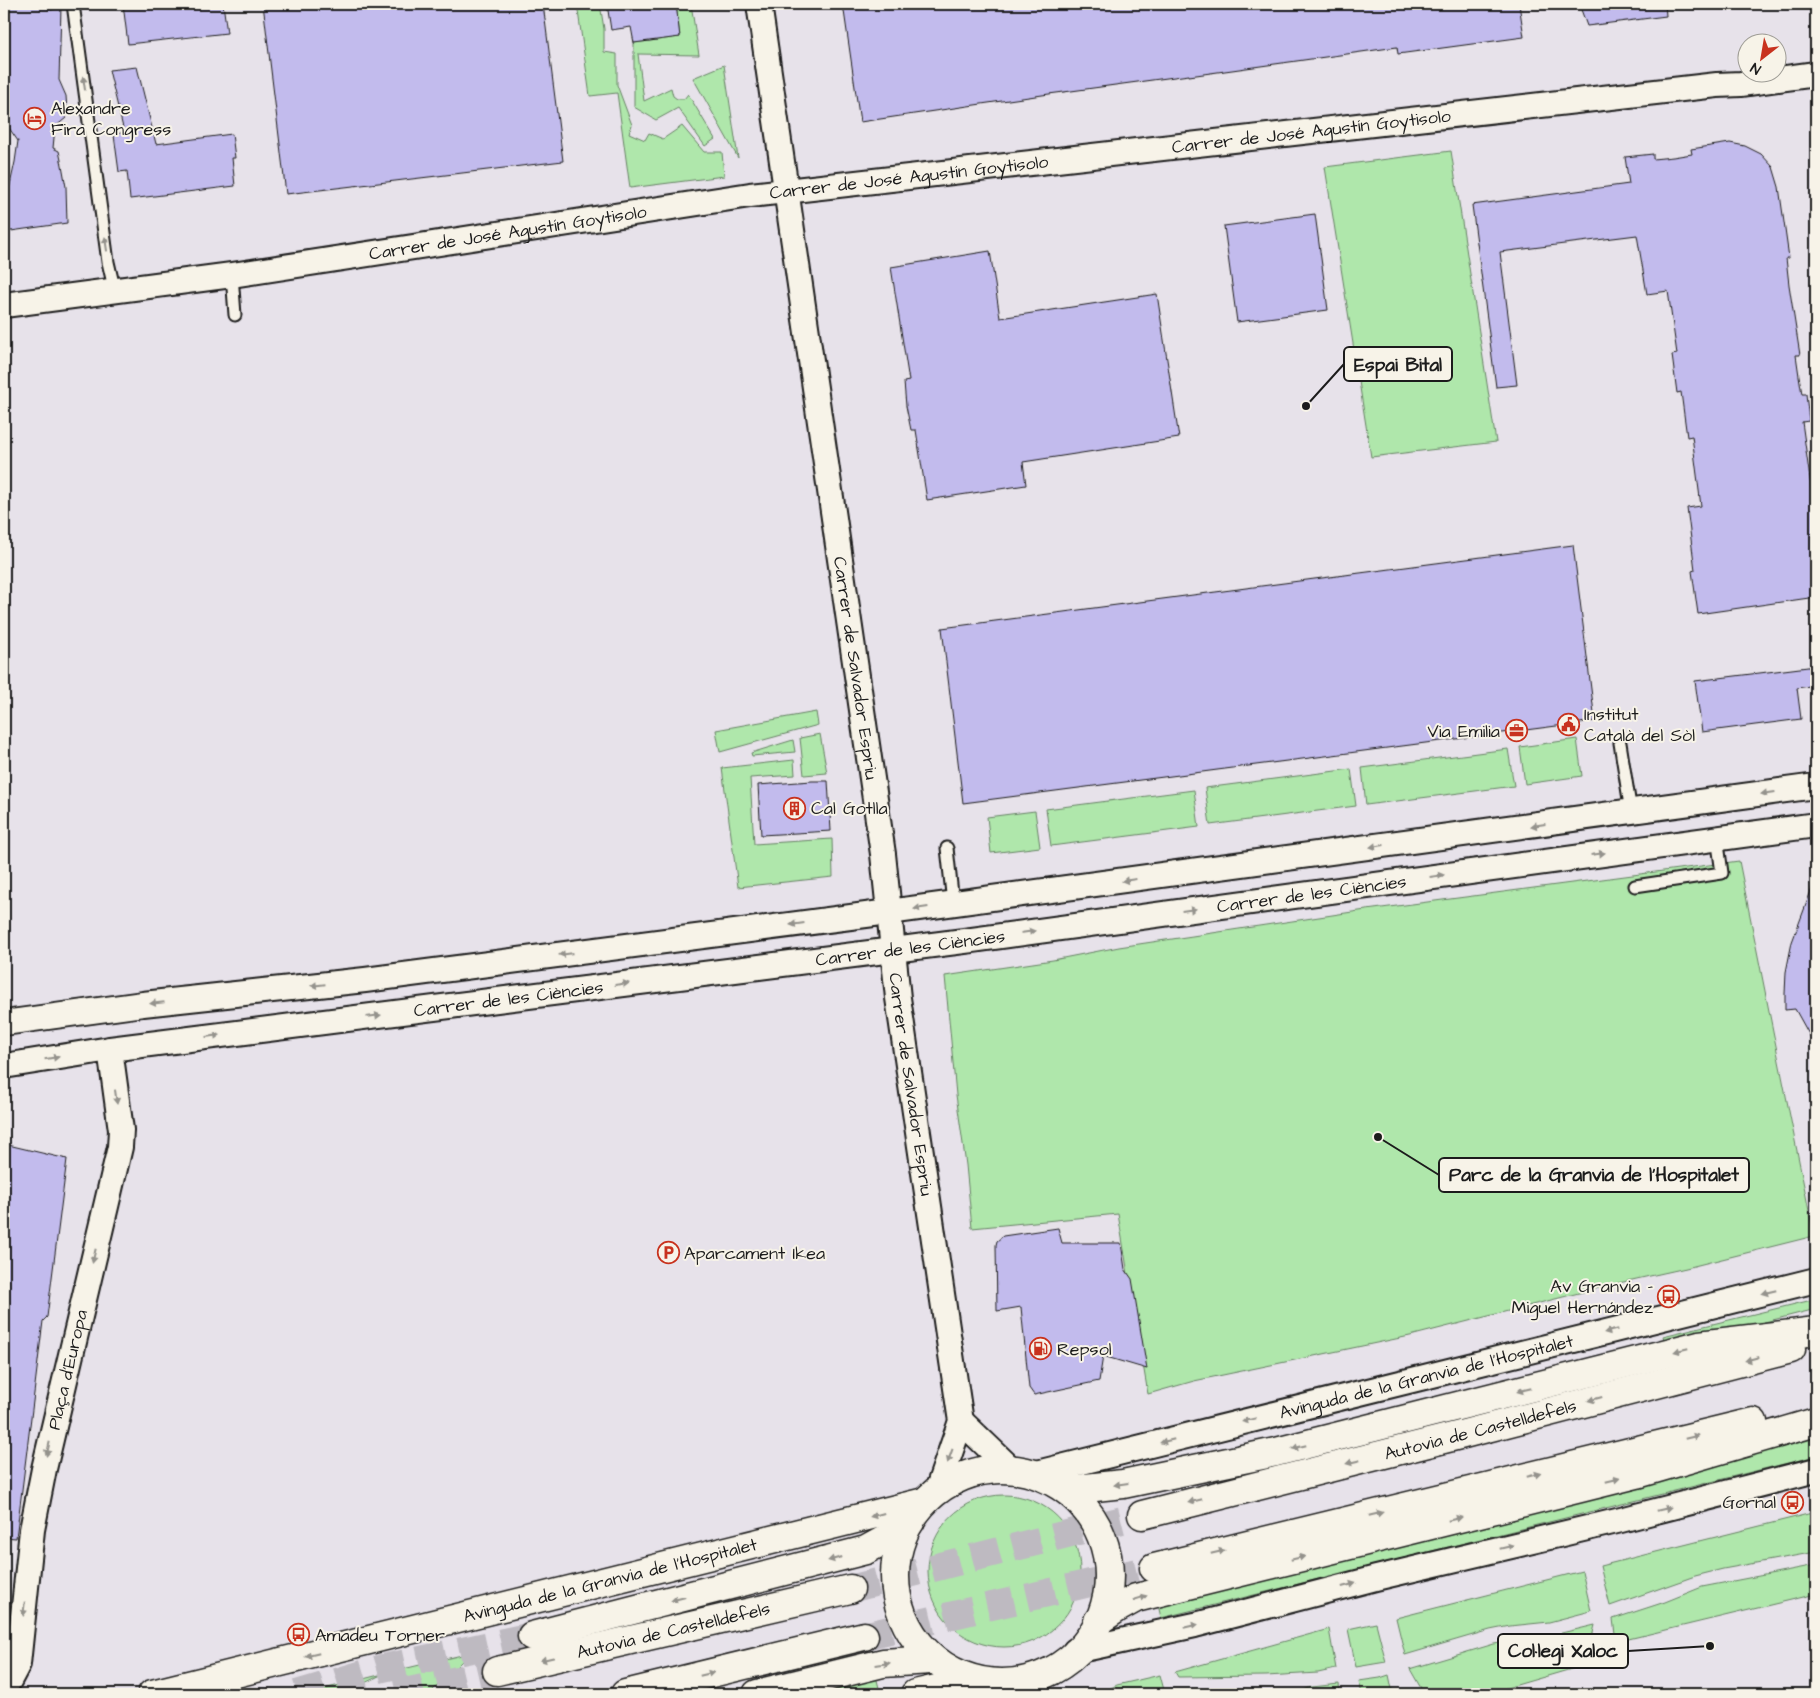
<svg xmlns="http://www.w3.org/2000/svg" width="1820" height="1698" font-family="'Architects Daughter',sans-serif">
<rect width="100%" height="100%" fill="#e7e2ea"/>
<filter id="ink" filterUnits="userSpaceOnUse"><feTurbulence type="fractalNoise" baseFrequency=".02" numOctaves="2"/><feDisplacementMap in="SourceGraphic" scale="10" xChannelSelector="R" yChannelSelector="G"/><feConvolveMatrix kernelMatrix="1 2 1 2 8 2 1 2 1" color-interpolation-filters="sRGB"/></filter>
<g filter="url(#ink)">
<!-- green -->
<path fill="#afe7ab" stroke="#668264" d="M577,4h23l4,25v23l13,2v31l15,40 -3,8 16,7 4,-7 14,6 19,-13 22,26h18l2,24 -94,12 -13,-95 -27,3z
M676,4h15l8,51 -61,-1 6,47 27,-13 2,8 4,3h7l4,-5 27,45 -10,7 -27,-38 -22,12 -22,-13v-64l46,-6z
M724,65l14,93 -45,-80z
M1451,151l45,291 -125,15 -46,-290z
M816,712l2,13 -98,27 -4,-22z
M820,734l7,39 -23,2 -4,-37z
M1577,739l5,37 -57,8 -5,-37z
M793,740l2,12 -43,4 -1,-3z
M1508,749l6,37 -148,19 -4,-37z
M794,760l1,15 -45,3 4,66 78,-5 1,38 -95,10 -16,-119z
M1351,769l5,37 -146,19 -5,-37z
M1194,790l5,37 -148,19 -5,-37z
M1035,811l5,36 -49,6 -4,-36z
M1739,861l75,375 -128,32 -72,16 -204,52 -216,45 -46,13 -30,-180 -146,14 -6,-63 -10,-70 -11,-119 108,-16 66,-13 240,-36z
M1816,1299v10l-63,16 -88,17 -2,-6z
M1816,1435v21l-655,162 -4,-18z
M928 1571a76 76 0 1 1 152 0a76 76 0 1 1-152 0Z
M1816,1512v40l-93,17 -28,7 -85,30 -10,-40z
M1816,1565v29l-200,48 -3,-23 52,-17 37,-15z
M1582,1571l9,40 -42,11 -39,4 -20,4 -85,25 -9,-37z
M1376,1623l10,39 -30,5 -8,-38z
M1595,1625l-10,40 -99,29h-54l-10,-4 -12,-21 84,-25 55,-8z
M1329,1629l7,40 -18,4 -52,3 -88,1 -3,-5z
M470,1653l-41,41h-35l8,-11 -3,-13z
M383,1674l-41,20h-38z
M1160,1675l5,19h-66l18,-9z
M1389,1675l4,19h-31l-3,-13 21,-3z
M876,1676l3,12 -26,6h-47z
M1339,1684l1,10h-49l21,-7z"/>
<!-- building -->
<path fill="#c2bbed" stroke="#1c1c1c" d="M4,4h46l1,6 10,-3 -2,73 7,16 1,15 -1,7 -11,9 -2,21 6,3 3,14 4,22 1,36 -63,9 5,-28 -3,-1 9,-41 3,-21 -9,-13 -5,-16z
M123,4h100l4,29 -99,11z
M263,4h280l20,157 -277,33z
M607,4h69l4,33 -46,6 -3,-16 -20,3z
M843,4h676l5,33 -126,17 -1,-7 -208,29v-1l-140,19 -189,28z
M1579,4h86l1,12 -79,10z
M137,67l19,77 76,-10 3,24h-3l3,28 -105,13 -3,-28 -8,1 -5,-37 10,-3 -15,-62z
M1730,143l15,3 16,8 12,13 6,20 10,71h-3l3,27 11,70h-4l3,21 3,18h4l3,27 -7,1 14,100v75l-118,17 -6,-43 3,-1 -8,-62 14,-2 -9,-70 -5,1 -6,-45 -4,1 -5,-38 5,-1 -9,-63 -21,3 -10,-59 -137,17 17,133 -21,2 -24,-182 157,-21 -4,-27 28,-3v5l20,-2 19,-3 -1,-5z
M1315,214l13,96 -91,12 -13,-96z
M990,251l10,67 157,-24 22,144 -156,24 3,23 -99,15 -11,-70h-5l-5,-24 -2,-24 5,-1 -18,-114z
M1573,545l22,176 -632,82 -21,-175z
M1816,666v19l-19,3 4,31 -99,13 -7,-51z
M812,781h16l3,50 -70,4 -3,-50z
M1814,883h2v164l-21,-38 -10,1v-16l1,-22 6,-30z
M4,1144l63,15 -20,158 -4,4 -27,217 -12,-1z
M1058,1228l4,15h59l4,26 7,10 15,90 -44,-13 -4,25 -65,14 -5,-7 -8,-81 -24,4 -1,-66 1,-4 6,-5z"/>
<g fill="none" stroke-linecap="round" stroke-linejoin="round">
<!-- highway-tunnel -->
<path stroke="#bebac1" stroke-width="28" stroke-dasharray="28 14" stroke-linecap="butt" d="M850,1589l292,-74
M864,1636l290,-68
M297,1694l86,-26 149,-32
M396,1694l101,-23"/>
<defs>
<path id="lane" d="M73,4l35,258 7,30
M232,275l3,40
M1620,743l11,69
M947,848l6,55
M1635,886l87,-13 -5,-36"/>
<g id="street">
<path id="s1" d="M759,4l124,850 15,144 62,417 1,6 -24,70"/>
<path id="s2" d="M4,305l228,-30 518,-80 967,-110 24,-1 75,-10"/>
<path d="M4,1023l139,-19 222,-24 524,-68 927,-126"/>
<path id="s3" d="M4,1066l106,-17 862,-109 844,-115"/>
<path d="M961,1421l50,48"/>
<path id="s4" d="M1037,1473l779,-193"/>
<path d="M1075,1651l120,-26 181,-47 241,-57 199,-51"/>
<path id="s5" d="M4,1687l5,-6 9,-17 14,-134 12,-61 76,-322 1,-17 -11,-81"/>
<path d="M1014,1694l10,-13"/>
</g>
<g id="secondary">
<circle cx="1002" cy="1576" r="107"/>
<path id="s6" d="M152,1694l772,-192"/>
<path d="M915,1694l57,-13"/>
</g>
<g id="highway">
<path d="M1067,1490l56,-6 153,-32 423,-107 117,-14"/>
<path id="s7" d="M1142,1515l318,-80 331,-86"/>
<path d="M1154,1568l599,-146"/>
<path d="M1098,1621l18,-12 20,-11 501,-124 179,-52"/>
<path d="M532,1636l334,-86 22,-12 22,-16"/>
<path id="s8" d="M497,1671l353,-82"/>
<path d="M625,1694l239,-58"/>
<path d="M757,1694l126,-31 48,-3"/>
</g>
</defs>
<!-- lane casing -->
<use href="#lane" stroke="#1c1c1c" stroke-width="15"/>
<!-- street casing -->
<use href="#street" stroke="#1c1c1c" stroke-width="28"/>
<!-- secondary casing -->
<use href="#secondary" stroke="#1c1c1c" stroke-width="31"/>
<!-- highway casing -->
<use href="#highway" stroke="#1c1c1c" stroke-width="31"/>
<!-- lane -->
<use href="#lane" stroke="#f7f3e8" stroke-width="11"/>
<!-- street -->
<use href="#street" stroke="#f7f3e8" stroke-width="24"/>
<!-- secondary -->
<use href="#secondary" stroke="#f7f3e8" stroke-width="28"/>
<!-- highway -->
<use href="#highway" stroke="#f7f3e8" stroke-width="28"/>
</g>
<!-- one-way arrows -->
<defs><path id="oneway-solid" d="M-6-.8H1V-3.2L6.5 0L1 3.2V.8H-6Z" transform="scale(1.25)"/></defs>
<g fill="#94928c">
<use href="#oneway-solid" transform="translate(84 83) rotate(-98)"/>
<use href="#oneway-solid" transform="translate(106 244) rotate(-98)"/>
<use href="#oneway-solid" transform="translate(1768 793) rotate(172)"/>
<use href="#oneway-solid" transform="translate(1538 825) rotate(172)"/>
<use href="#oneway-solid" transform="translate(1377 846) rotate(172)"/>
<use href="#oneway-solid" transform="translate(1598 854) rotate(-8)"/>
<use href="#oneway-solid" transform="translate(1437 876) rotate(-8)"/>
<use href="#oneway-solid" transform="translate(1129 880) rotate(172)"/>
<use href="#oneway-solid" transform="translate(921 908) rotate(172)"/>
<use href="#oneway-solid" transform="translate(1189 910) rotate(-8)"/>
<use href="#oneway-solid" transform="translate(797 924) rotate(173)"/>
<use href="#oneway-solid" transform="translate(1028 932) rotate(-8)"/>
<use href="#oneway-solid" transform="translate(566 954) rotate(173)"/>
<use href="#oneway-solid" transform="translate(622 984) rotate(-7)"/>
<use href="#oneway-solid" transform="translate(318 985) rotate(174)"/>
<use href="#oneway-solid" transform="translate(157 1003) rotate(174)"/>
<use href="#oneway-solid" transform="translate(374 1016) rotate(-7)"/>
<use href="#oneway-solid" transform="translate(213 1036) rotate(-7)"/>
<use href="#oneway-solid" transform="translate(52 1058) rotate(-9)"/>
<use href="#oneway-solid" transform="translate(116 1097) rotate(82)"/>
<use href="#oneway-solid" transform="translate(94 1256) rotate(103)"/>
<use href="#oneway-solid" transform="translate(1769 1292) rotate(166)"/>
<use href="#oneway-solid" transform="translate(1611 1331) rotate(166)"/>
<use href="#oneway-solid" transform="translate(1681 1350) rotate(166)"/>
<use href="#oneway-solid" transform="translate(1752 1359) rotate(165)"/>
<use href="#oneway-solid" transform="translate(1524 1390) rotate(166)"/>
<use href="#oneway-solid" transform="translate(1595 1399) rotate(165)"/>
<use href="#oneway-solid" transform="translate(1249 1420) rotate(166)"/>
<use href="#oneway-solid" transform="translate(1692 1437) rotate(-14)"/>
<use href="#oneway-solid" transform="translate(1167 1441) rotate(166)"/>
<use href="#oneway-solid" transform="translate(1299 1447) rotate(166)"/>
<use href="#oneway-solid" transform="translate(48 1449) rotate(103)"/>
<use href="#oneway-solid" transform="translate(950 1456) rotate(110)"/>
<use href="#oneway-solid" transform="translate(1353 1462) rotate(166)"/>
<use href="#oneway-solid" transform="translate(1534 1475) rotate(-14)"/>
<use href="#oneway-solid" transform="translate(1613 1480) rotate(-14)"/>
<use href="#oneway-solid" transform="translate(1121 1484) rotate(172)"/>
<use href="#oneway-solid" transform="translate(1195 1501) rotate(166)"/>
<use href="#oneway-solid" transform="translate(1664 1509) rotate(-14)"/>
<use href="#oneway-solid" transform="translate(1376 1514) rotate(-14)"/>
<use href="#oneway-solid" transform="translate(877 1515) rotate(165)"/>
<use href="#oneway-solid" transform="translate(1455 1519) rotate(-14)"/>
<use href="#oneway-solid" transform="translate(1507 1547) rotate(-13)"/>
<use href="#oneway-solid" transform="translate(1218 1552) rotate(-14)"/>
<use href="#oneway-solid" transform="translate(1298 1558) rotate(-14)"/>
<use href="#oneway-solid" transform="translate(835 1559) rotate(165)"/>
<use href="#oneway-solid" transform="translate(1349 1585) rotate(-15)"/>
<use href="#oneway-solid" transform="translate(1140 1598) rotate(-17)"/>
<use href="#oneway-solid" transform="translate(678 1599) rotate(165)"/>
<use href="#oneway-solid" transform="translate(24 1609) rotate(96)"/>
<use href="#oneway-solid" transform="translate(1191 1626) rotate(-13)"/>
<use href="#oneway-solid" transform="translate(312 1655) rotate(166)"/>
<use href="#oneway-solid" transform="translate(547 1659) rotate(167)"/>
<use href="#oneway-solid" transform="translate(883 1664) rotate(-8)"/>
<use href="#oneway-solid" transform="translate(707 1674) rotate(-14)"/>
</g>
</g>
<!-- icons -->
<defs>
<symbol id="hotel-ring" viewBox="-11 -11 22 22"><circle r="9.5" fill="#f7f3e8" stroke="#c8321e" stroke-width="1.5"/><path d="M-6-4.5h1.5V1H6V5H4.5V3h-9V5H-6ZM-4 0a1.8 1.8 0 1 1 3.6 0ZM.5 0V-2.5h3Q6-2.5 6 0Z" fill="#c8321e"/></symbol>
<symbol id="civic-ring" viewBox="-11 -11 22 22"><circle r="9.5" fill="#f7f3e8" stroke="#c8321e" stroke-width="1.5"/><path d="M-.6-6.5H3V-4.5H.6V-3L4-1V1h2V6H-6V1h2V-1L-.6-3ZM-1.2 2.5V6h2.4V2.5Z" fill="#c8321e"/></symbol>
<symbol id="office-ring" viewBox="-11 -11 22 22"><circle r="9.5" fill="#f7f3e8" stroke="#c8321e" stroke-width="1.5"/><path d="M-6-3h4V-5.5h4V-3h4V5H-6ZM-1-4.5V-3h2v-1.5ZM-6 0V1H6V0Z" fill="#c8321e"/></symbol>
<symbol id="building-ring" viewBox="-11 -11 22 22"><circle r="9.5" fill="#f7f3e8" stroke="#c8321e" stroke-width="1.5"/><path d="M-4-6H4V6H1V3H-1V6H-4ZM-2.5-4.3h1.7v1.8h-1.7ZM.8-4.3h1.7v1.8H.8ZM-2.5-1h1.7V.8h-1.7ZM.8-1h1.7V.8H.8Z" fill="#c8321e"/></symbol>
<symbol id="parking-ring" viewBox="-11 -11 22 22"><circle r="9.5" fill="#f7f3e8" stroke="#c8321e" stroke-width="1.5"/><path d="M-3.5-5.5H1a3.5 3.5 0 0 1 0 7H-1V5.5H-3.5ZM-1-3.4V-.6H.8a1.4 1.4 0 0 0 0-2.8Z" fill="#c8321e"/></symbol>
<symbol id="bus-ring" viewBox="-11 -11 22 22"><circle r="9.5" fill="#f7f3e8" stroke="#c8321e" stroke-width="1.5"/><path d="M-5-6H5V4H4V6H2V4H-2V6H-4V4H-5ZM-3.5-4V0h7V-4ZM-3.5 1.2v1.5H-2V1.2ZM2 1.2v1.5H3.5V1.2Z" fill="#c8321e"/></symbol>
<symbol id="fuel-ring" viewBox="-11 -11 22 22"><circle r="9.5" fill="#f7f3e8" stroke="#c8321e" stroke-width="1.5"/><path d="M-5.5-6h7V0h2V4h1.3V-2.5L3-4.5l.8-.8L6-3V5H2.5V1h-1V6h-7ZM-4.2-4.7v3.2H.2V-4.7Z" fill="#c8321e"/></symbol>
</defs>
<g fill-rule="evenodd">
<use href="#hotel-ring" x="22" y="106" width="25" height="25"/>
<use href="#civic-ring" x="1556" y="712" width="25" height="25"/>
<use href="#office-ring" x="1504" y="718" width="25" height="25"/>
<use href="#building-ring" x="782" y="796" width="25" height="25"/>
<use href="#parking-ring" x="656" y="1240" width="25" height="25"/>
<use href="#bus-ring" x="1656" y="1284" width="25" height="25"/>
<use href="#fuel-ring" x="1028" y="1336" width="25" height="25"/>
<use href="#bus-ring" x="1780" y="1490" width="25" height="25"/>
<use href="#bus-ring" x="286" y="1622" width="25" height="25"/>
</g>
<g text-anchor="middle" stroke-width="4" stroke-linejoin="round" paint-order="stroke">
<!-- poi labels -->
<g font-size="18" fill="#1c1c1c" stroke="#f7f3e8" text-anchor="start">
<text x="51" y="114">Alexandre<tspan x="51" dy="21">Fira Congress</tspan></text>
<text x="1584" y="720">Institut<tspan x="1584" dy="21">Català del Sòl</tspan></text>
<text x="1500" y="737" text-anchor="end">Via Emilia</text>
<text x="811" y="814">Cal Gotlla</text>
<text x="684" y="1259">Aparcament Ikea</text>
<text x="1653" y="1292" text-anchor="end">Av Granvia -<tspan x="1653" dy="21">Miguel Hernández</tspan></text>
<text x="1057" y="1355">Repsol</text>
<text x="1776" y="1508" text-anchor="end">Gornal</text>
<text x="315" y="1641">Amadeu Torner</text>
</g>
<!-- street labels -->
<g font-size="18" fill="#1c1c1c" stroke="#f7f3e8">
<text dy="6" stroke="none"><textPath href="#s2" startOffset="1319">Carrer de José Agustín Goytisolo</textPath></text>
<text dy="6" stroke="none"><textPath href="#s2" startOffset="914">Carrer de José Agustín Goytisolo</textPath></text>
<text dy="6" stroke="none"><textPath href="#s2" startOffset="509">Carrer de José Agustín Goytisolo</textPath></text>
<text dy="6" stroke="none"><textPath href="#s1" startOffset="671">Carrer de Salvador Espriu</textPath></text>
<text dy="6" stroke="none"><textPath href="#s3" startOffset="1319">Carrer de les Ciències</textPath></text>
<text dy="6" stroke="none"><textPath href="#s3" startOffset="914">Carrer de les Ciències</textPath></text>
<text dy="6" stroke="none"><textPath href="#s3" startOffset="509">Carrer de les Ciències</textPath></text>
<text dy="6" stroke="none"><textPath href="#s1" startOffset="1091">Carrer de Salvador Espriu</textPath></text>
<text dy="6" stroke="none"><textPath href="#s5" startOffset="326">Plaça d'Europa</textPath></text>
<text dy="6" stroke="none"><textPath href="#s4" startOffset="401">Avinguda de la Granvia de l'Hospitalet</textPath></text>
<text dy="6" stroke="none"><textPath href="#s7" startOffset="349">Autovia de Castelldefels</textPath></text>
<text dy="6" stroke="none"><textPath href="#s6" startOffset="472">Avinguda de la Granvia de l'Hospitalet</textPath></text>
<text dy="6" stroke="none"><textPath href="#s8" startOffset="181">Autovia de Castelldefels</textPath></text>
</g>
</g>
<!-- callouts -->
<path fill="none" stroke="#1c1c1c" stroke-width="2" d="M1306 406L1344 364M1378 1137L1439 1175M1710 1646L1628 1651"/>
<g fill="#1c1c1c" stroke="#f7f3e8" stroke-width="2">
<circle cx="1306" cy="406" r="5"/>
<circle cx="1378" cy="1137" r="5"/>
<circle cx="1710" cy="1646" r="5"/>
</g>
<g fill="#f7f3e8" stroke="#1c1c1c" stroke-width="2">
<rect x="1344" y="347" width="108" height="34" rx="5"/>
<rect x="1439" y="1158" width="310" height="34" rx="5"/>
<rect x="1498" y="1634" width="130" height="34" rx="5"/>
</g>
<g font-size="19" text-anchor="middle" font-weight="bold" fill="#1c1c1c">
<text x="1398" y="371">Espai Bital</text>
<text x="1594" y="1181">Parc de la Granvia de l'Hospitalet</text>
<text x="1563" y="1657">Col·legi Xaloc</text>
</g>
<!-- margin -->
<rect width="1820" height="1698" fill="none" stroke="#f7f3e8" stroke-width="20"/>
<rect x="10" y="10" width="1800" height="1678" fill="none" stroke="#1c1c1c" stroke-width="2" filter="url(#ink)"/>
<!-- north arrow -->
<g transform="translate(1762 58) rotate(211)"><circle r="24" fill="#f7f3e8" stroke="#9f9d96"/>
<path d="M0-4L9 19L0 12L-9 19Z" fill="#c8321e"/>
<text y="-8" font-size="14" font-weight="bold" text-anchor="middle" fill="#1c1c1c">N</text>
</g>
</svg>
